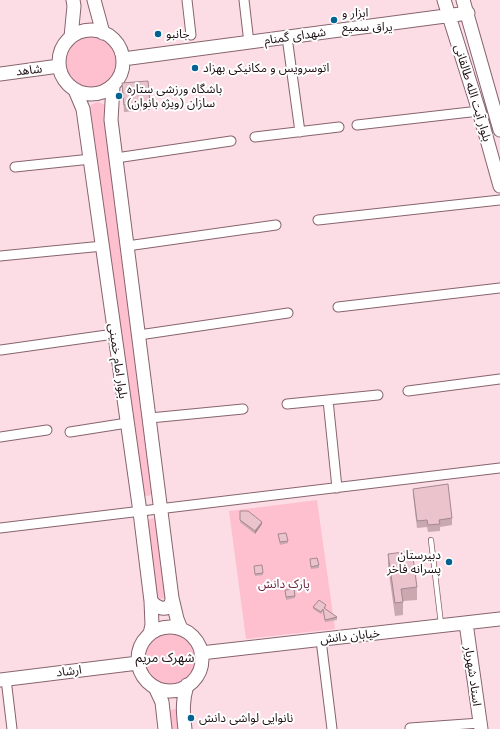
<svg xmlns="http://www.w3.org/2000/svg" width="500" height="729" font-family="'DM Sans','Noto Sans Arabic',sans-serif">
<rect width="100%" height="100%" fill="#fddde5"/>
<!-- green -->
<path fill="#febfcf" d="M66 62a25 25 0 1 1 50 0a25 25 0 1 1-50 0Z
M98,102l10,4 45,387c-3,3 -6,4 -10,2l-56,-384 5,-7z
M317,500l18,129 -89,10 -17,-128z
M152,518l4,1 9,79 -2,1 -4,-1 -2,-3 -10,-74z
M145 659a25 25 0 1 1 50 0a25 25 0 1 1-50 0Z
M173,709h4l2,2 4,18h-15l-1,-16z"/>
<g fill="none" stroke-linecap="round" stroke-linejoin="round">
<defs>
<path id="lane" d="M431,540l10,84"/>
<path id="street" d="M187,0l4,35
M244,0l5,43
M287,37l13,95
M357,125l122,-14
M255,137l84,-10
M116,158l115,-17
M15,167l76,-8
M318,220l182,-20
M127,246l149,-21
M0,256l103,-10
M338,307l162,-19
M139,335l149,-22
M1,350l113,-16
M408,391l92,-12
M328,400l9,88
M287,404l91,-9
M150,418l93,-9
M70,432l57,-9
M0,437l47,-7
M0,528l500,-60
M321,640l11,89
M6,679l6,50
M410,728l70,-5"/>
<path id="secondary" d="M94,0l9,33
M444,0l35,111 21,75
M463,0l37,130
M59 62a32 32 0 1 1 64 0a32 32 0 1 1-64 0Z
M71,37l3,-31 -1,-6
M123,59l345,-46
M0,74l59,-8
M113,86l-2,34 61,478 5,21 4,10
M75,90l8,19 57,403 11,89 1,24 -2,9
M151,601c4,5 13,11 19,4 1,-1 2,-5 2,-7
M466,623l15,106
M138 659a32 32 0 1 1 64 0a32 32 0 1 1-64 0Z
M201,653l299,-34
M0,680l138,-17
M155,687l7,15 3,27
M185,729c-2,-17 -3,-27 2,-44"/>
</defs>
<!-- lane casing -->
<use href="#lane" stroke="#87646d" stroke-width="6"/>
<!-- street casing -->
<use href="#street" stroke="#87646d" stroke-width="11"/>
<!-- secondary casing -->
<use href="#secondary" stroke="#87646d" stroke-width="15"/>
<!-- lane -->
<use href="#lane" stroke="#fff" stroke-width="4.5"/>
<!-- street -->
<use href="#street" stroke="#fff" stroke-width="9"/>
<!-- secondary -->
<use href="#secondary" stroke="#fff" stroke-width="13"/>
</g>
<!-- wall -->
<path fill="#c9a8b0" d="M122,83l28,20v7l-26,2z
M413,489l39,29v7l-12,2v4l-12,1 -1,-5 -10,1 -4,-33z
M240,511l22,13 -7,10 -15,-12z
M278,534l10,7v2l-8,2z
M388,554l29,33v13l-14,1v14l-8,1 -7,-49z
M310,559l9,6v3l-8,1z
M254,566l9,7v2l-8,1z
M285,590l10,6v2l-9,2z
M313,607h13l-1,2 12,8v3l-12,2 -2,-11 -2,3 -8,-5z"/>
<!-- shaded-wall -->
<path fill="#a48890" d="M262,522v2l-7,10v-3z"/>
<!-- building -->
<path fill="#eac3cd" stroke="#a48890" d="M148,81l2,22 -26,2 -2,-22z
M448,484l4,34 -13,2 1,4 -12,1 -1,-5 -10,1 -4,-32z
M240,511h8l14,11 -7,9 -15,-11z
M286,533l2,8 -8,1 -2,-8z
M412,551l5,36 -16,2 2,13 -8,1 -7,-49z
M317,558l2,7 -8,2 -1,-8z
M262,565l1,8 -8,1 -1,-8z
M294,589l1,7 -9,1 -1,-7z
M319,600l7,5 -2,3 13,9 -12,3 -2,-11 -2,3 -8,-5z"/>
<!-- markers -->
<g fill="#026291" stroke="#fff" stroke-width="1.5">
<circle cx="334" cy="20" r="4"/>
<circle cx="158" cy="34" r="4"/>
<circle cx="195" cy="68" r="4"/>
<circle cx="119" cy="96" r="4"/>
<circle cx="449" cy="562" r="4"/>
<circle cx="191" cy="718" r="4"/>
</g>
<g text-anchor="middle" stroke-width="4" stroke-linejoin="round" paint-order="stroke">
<!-- poi labels -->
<g font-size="12" fill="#1b0e12" stroke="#fff" text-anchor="start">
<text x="342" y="17">ابزار و<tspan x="342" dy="14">يراق سميع</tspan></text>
<text x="166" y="38">جانبو</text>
<text x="203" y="72">اتوسرویس و مکانیکی بهزاد</text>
<text x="127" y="93">باشگاه ورزشی ستاره<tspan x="127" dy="14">سازان (ویژه بانوان)</tspan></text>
<text x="441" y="559" text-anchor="end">دبیرستان<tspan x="441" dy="14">پسرانه فاخر</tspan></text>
<text x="199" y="722">نانوایی لواشی دانش</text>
</g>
<!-- street labels -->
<g font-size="12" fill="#1b0e12" stroke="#fff">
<text transform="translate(295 36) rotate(-8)" y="4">شهدای گمنام</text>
<text transform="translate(29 70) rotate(-7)" y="4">شاهد</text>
<text transform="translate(473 93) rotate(73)" y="4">بلوار آیت الله طالقانی</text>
<text transform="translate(118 361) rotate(82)" y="4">بلوار امام خمینی</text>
<text transform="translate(350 636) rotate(-6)" y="4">خیابان دانش</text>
<text transform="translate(69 671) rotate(-7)" y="4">ارشاد</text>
<text transform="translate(473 676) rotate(82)" y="4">استاد شهریار</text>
</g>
<!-- park labels -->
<g font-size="12" fill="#681d39" stroke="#fff">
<text x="284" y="588">پارک دانش</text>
</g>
<!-- neighbourhood labels -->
<g font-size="13" fill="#1b0e12" stroke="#fff">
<text x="165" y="662">شهرک مریم</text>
</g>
</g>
</svg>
